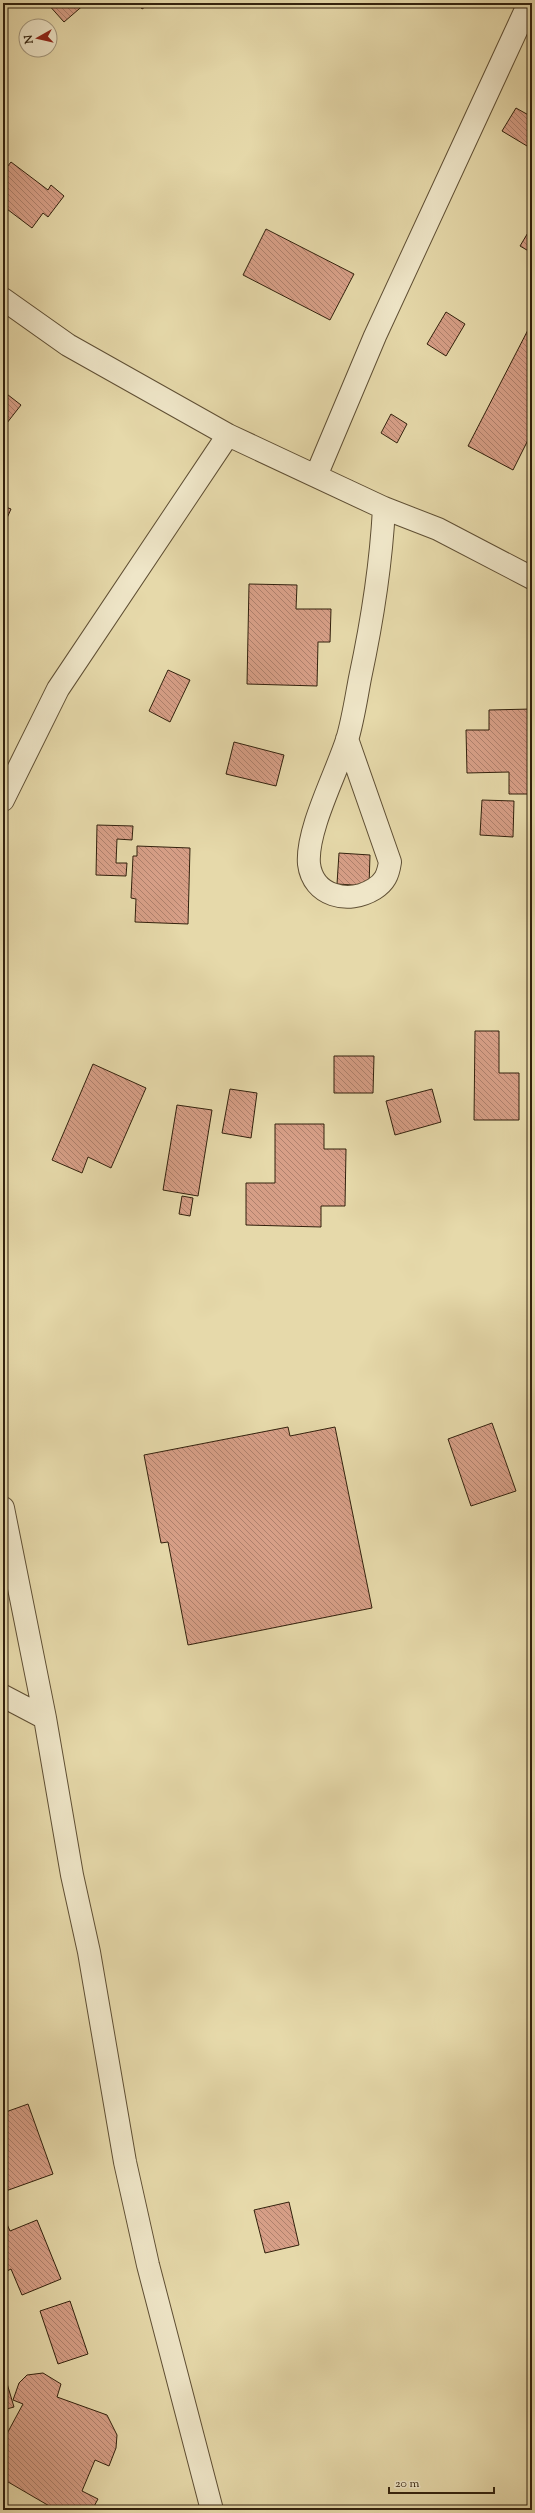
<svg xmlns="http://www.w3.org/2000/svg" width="535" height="2513" font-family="'Sorts Mill Goudy',serif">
<defs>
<pattern id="building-back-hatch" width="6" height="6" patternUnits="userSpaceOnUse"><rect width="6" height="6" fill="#d79f87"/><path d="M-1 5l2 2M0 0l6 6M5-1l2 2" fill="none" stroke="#af816d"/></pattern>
</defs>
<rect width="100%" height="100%" fill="#e6d9aa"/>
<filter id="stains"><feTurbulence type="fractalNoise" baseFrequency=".005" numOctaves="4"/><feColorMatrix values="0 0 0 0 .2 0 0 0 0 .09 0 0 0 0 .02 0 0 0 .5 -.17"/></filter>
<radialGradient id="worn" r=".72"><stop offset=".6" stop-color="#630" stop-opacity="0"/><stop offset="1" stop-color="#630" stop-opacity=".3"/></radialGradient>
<!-- building -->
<path fill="url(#building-back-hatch)" stroke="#32210d" d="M47,3h39l-22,19z
M138,3h13l-9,6z
M516,108l16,9v32l-30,-18z
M11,162l37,28 3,-5 13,11 -16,21 -5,-4 -11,15 -29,-22v-34z
M532,226v27l-12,-7z
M266,229l88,45 -24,46 -87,-45z
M446,312l19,12 -19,32 -19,-12z
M530,326l2,2v104l-19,38 -45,-24z
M3,391l18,14 -18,23z
M391,414l16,10 -10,19 -16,-10z
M3,506l8,3 -8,18z
M249,584l48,1 -1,24h35l-1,33h-12l-1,44 -70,-2z
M168,670l22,10 -20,42 -21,-11z
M532,709v85h-23v-22l-42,1 -1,-43h23v-20z
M234,742l50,13 -8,31 -50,-12z
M482,800l32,1 -1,36 -33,-2z
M97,825l36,1 -1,14 -15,-1 -1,24h11l-1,13 -30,-1z
M137,846l53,2 -2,76 -53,-2 1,-23 -5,-1 2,-42h4z
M339,853l31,2 -1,31 -32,-2z
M475,1031h24v42h20v47h-45z
M334,1056h40l-1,37h-39z
M93,1064l53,24 -35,80 -23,-11 -6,16 -30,-13z
M230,1089l27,4 -6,45 -29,-5z
M432,1089l9,33 -46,13 -9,-34z
M177,1105l35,5 -14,86 -35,-6z
M275,1124h49v25h22l-1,57h-24v21l-75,-2v-42h29z
M182,1196l11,2 -3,18 -11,-2z
M492,1423l24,68 -45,15 -23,-67z
M288,1427l2,9 45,-9 37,181 -184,37 -20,-103 -7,1 -17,-88z
M28,2104l25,70 -50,18v-79z
M289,2202l10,43 -34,8 -11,-43z
M3,2215l7,16 27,-11 24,59 -39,16 -11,-26 -8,4z
M70,2301l18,53 -30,10 -18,-53z
M3,2370l11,37 -11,3z
M43,2373l18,11 -4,13 50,18 10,20 -1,13 -7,18 -14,-6 -13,31 16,8 -6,11h-43l2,-3 -48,-28v-38l20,-37 -10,-4 6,-17 8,-8z"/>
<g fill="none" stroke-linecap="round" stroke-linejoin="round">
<defs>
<path id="minor" d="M3,299l65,46 160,90 156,73 54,21 94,49
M316,476l59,-140 154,-333
M347,739l43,123c-2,13 -5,20 -16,27 -26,16 -61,7 -65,-25 -3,-33 27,-90 38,-124 6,-20 9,-41 13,-62 12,-56 21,-112 24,-170
M3,800l55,-111 170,-254
M3,1508l42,210 27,157 17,77 36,210 23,103 64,245
M3,1696l42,22"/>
</defs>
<!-- minor casing -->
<use href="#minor" stroke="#5f4f34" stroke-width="24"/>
<!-- minor -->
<use href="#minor" stroke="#efe6c8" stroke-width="22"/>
</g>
<!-- margin -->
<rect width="535" height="2513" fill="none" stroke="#e6d9aa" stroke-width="16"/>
<rect x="4" y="4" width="527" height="2505" fill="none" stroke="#32210d" stroke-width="2"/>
<rect x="8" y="8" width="519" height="2497" fill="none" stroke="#32210d"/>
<!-- north arrow -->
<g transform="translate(38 38) rotate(262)"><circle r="19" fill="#efe6c8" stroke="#a3977d"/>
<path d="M0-3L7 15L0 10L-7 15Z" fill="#8f2418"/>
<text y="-6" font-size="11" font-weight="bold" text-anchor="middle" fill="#32210d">N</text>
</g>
<!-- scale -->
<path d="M389 2487v6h105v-6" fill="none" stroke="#32210d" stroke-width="2"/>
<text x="395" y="2487" font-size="12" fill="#32210d" stroke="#efe6c8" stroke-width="3" paint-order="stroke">20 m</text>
<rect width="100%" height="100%" filter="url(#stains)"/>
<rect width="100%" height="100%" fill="url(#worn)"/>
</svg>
